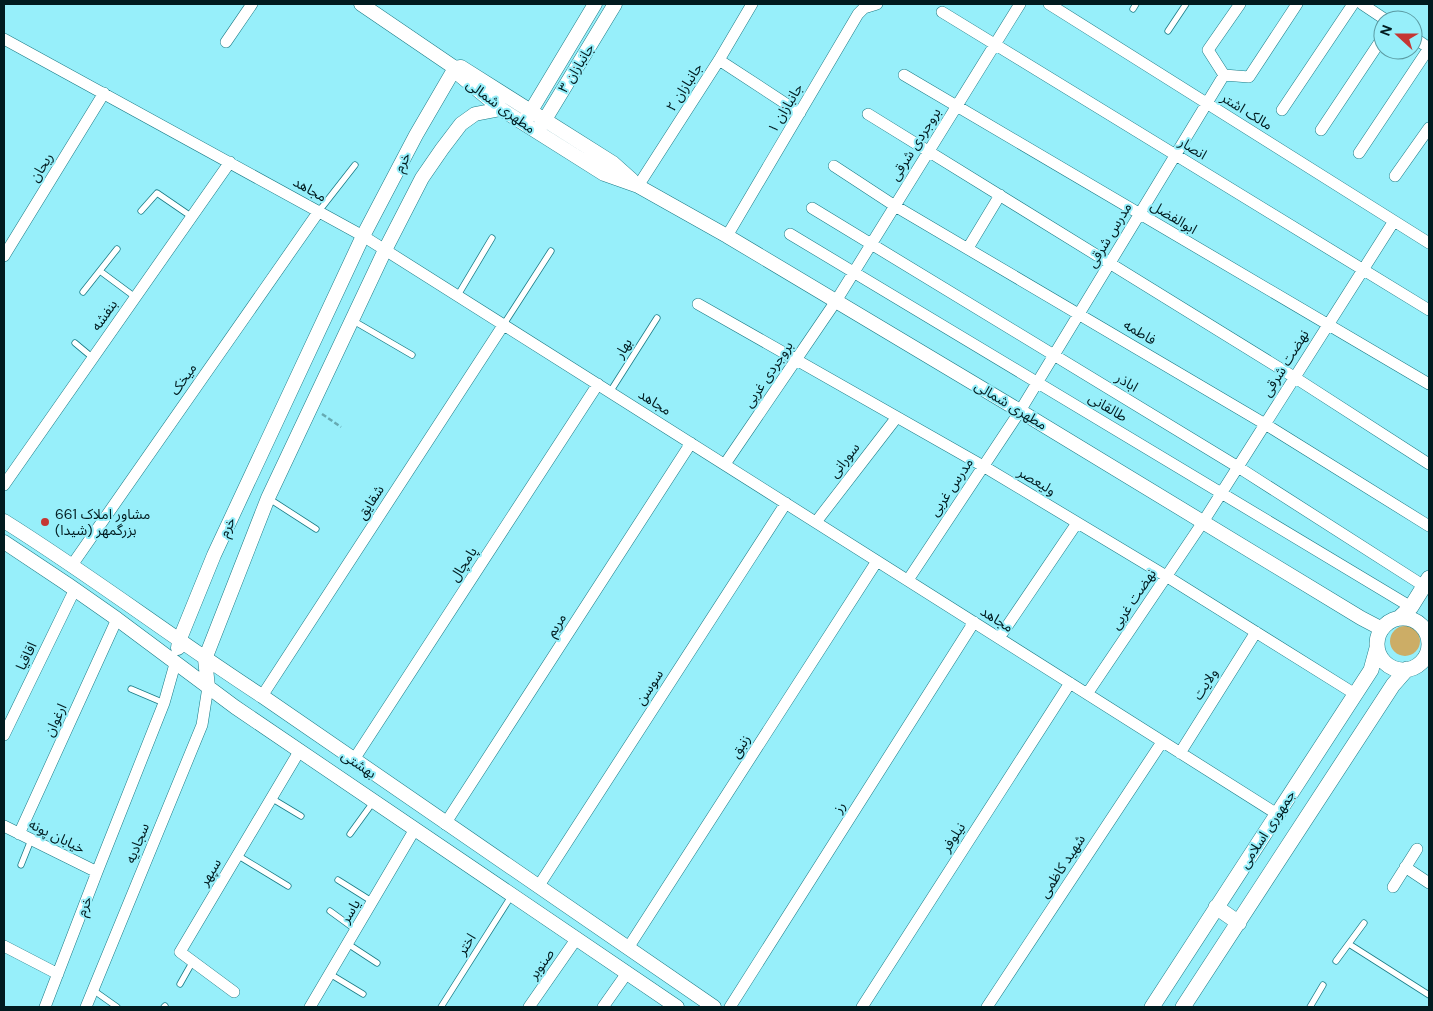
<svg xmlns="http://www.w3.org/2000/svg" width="1433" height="1011" font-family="'DM Sans','Noto Sans Arabic',sans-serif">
<rect width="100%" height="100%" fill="#97effa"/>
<!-- green -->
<path fill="#ccad66" d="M1390 641a15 15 0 1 1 30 0a15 15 0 1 1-30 0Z"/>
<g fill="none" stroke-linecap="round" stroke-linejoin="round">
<defs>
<path id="service" d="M1133,9l3,-5
M1168,31l18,-27
M141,211l16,-18 35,24
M319,211l36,-46
M100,271l35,26
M83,292l34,-43
M458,295l34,-57
M352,320l60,35
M504,324l47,-73
M75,343l18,15
M610,392l47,-74
M268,498l48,31
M131,689l33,14
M271,798l30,18
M350,834l24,-33
M237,855l51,31
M21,865l10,-25
M338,880l35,22
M330,911l26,19
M348,944l29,19
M1349,944l80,51
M1336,961l28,-38
M330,974l33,20
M180,984l13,-23
M93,990l24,17
M164,1007l1,-1
M441,1007l71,-112
M1310,1007l13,-22"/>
<path id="minor" d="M1049,4l380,239
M1240,4l-32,46 16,25 25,2 48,-73
M1362,4l24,16
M942,12l487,298
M1413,37l16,11
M4,39l359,197 914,578
M226,42l26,-38
M719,60l81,53
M904,75l525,309
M1282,110l71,-106
M868,114l426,263 135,87
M1321,130l62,-93
M1359,153l70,-105
M834,166l61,40 370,218 164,102
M1395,176l34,-48
M638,186l81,-126 33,-56
M812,208l426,259 186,119
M790,234l621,373
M727,236l131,-222 6,-6 13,-4
M968,248l32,-53
M4,256l100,-163
M698,304l285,162 183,110 189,118
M725,464l111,-163 184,-297
M4,485l226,-323
M816,522l81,-105
M72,565l247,-354
M908,580l112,-169 204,-336
M999,638l78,-115
M1087,694l116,-172 191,-301
M262,696l242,-372
M4,735l71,-146
M1180,753l76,-121
M353,761l245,-377
M445,824l246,-381
M4,826l93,46
M19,834l98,-215
M1405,867l24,16
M538,887l248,-384
M1393,887l24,-38
M4,946l54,28
M628,948l249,-387
M234,992l-54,-40 120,-202
M45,1007l52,-135 67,-169 11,-39
M86,1007l116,-282 6,-38
M310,1007l105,-178
M529,1007l48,-69
M603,1007l24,-34
M730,1007l244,-385
M862,1007l208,-324
M987,1007l175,-265"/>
<path id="tertiary" d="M361,4l94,64 6,-1 152,96 19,17
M455,68l2,5 44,36 103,65 34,12 89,50 293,175 341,207 21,11
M526,119l69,-115
M541,126l74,-122
M4,521c88,55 170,118 258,175l452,311
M4,542l63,42 50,35 118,88 442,300
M178,648l1,-7 35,-86 149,-319 53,-101 39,-67
M208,687l-3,-28 63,-161 117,-248 37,-72 20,-29 19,-25 14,-10 26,-5"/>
<path id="secondary" d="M1399,618l12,-11 18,-29
M1377 644a26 26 0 1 1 52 0a26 26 0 1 1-52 0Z
M1216,907l23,16
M1152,1007l219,-337 6,-22
M1183,1007l210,-322 14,-16"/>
</defs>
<!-- service casing -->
<use href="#service" stroke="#1a7b86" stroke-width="7"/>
<!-- minor casing -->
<use href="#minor" stroke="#1a7b86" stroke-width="12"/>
<!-- tertiary casing -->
<use href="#tertiary" stroke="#1a7b86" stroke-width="15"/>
<!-- secondary casing -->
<use href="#secondary" stroke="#1a7b86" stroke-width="16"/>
<!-- path -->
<path stroke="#66aab2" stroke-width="2.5" stroke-dasharray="5 2.5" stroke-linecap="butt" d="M322,414l19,13"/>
<!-- service -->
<use href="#service" stroke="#fff" stroke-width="5.5"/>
<!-- minor -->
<use href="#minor" stroke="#fff" stroke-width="11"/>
<!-- tertiary -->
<use href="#tertiary" stroke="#fff" stroke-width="14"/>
<!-- secondary -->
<use href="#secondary" stroke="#fff" stroke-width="15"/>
</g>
<!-- markers -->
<circle fill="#c53633" stroke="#97effa" stroke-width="2" cx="45" cy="522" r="5"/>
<g text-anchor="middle" stroke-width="4" stroke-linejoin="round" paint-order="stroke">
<!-- street labels -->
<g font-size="14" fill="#011b1f" stroke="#97effa">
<text transform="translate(576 68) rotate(-58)" y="5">جانبازان ۳</text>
<text transform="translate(684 87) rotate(-57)" y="5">جانبازان ۲</text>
<text transform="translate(501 106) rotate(36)" y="5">مطهری شمالی</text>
<text transform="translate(785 108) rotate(-59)" y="5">جانبازان ۱</text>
<text transform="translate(1247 111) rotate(32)" y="5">مالک اشتر</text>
<text transform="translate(915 144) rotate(-58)" y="5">بروجردی شرقی</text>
<text transform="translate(1193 148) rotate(31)" y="5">انصار</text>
<text transform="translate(402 162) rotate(-63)" y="5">خرم</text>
<text transform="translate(41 167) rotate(-58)" y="5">ریحان</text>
<text transform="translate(310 189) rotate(29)" y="5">مجاهد</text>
<text transform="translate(1174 217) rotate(31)" y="5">ابوالفضل</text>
<text transform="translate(1109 235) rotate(-59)" y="5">مدرس شرقی</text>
<text transform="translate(104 315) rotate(-55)" y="5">بنفشه</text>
<text transform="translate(1140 332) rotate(31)" y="5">فاطمه</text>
<text transform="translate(623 348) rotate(-58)" y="5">بهار</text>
<text transform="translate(1285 363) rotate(-58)" y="5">نهضت شرقی</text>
<text transform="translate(768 374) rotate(-56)" y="5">بروجردی غربی</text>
<text transform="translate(183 379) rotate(-55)" y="5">میخک</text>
<text transform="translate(1127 382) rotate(31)" y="5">اباذر</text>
<text transform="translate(655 402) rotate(32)" y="5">مجاهد</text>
<text transform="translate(1011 405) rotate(31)" y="5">مطهری شمالی</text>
<text transform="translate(1108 407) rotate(31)" y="5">طالقانی</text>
<text transform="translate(844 460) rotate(-52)" y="5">سورانی</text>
<text transform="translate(1037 481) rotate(31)" y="5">ولیعصر</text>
<text transform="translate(951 487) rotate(-56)" y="5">مدرس غربی</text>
<text transform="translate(370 502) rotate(-57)" y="5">شقایق</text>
<text transform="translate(227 527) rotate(-65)" y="5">خرم</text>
<text transform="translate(463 564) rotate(-57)" y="5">پامچال</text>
<text transform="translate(1133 599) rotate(-56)" y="5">نهضت غربی</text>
<text transform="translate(997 619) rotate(32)" y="5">مجاهد</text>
<text transform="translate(556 625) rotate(-57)" y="5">مریم</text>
<text transform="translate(26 656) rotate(-64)" y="5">اقاقیا</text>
<text transform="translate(1205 684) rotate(-58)" y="5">ولایت</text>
<text transform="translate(649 687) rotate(-57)" y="5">سوسن</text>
<text transform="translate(55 720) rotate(-65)" y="5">ارغوان</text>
<text transform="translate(740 746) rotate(-57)" y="5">زنبق</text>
<text transform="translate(359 764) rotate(34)" y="5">بهشتی</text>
<text transform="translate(839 807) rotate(-58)" y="5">رز</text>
<text transform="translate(1267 829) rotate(-57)" y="5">جمهوری اسلامی</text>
<text transform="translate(57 836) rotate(26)" y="5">خیابان پونه</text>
<text transform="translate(953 837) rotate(-57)" y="5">نیلوفر</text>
<text transform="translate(137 843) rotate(-68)" y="5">سجادیه</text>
<text transform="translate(1062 866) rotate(-57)" y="5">شهید کاظمی</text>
<text transform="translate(210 872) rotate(-59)" y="5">سپهر</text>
<text transform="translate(84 906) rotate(-69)" y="5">خرم</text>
<text transform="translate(350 911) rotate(-59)" y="5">یاسر</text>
<text transform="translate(466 944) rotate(-58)" y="5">اختر</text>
<text transform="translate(541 964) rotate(-55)" y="5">صنوبر</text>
</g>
<!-- poi labels -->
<g font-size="14" fill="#011b1f" stroke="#97effa" text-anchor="start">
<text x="55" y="519">مشاور املاک 661<tspan x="55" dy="16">بزرگمهر (شیدا)</tspan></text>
</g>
</g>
<!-- border -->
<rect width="1433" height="1011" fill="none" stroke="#011b1f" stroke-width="10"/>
<!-- north arrow -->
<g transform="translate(1398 35) rotate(291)"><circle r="24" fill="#97effa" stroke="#5b9aa2"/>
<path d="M0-4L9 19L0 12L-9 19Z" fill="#c53633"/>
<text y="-8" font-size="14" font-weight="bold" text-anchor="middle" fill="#011b1f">N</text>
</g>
</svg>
